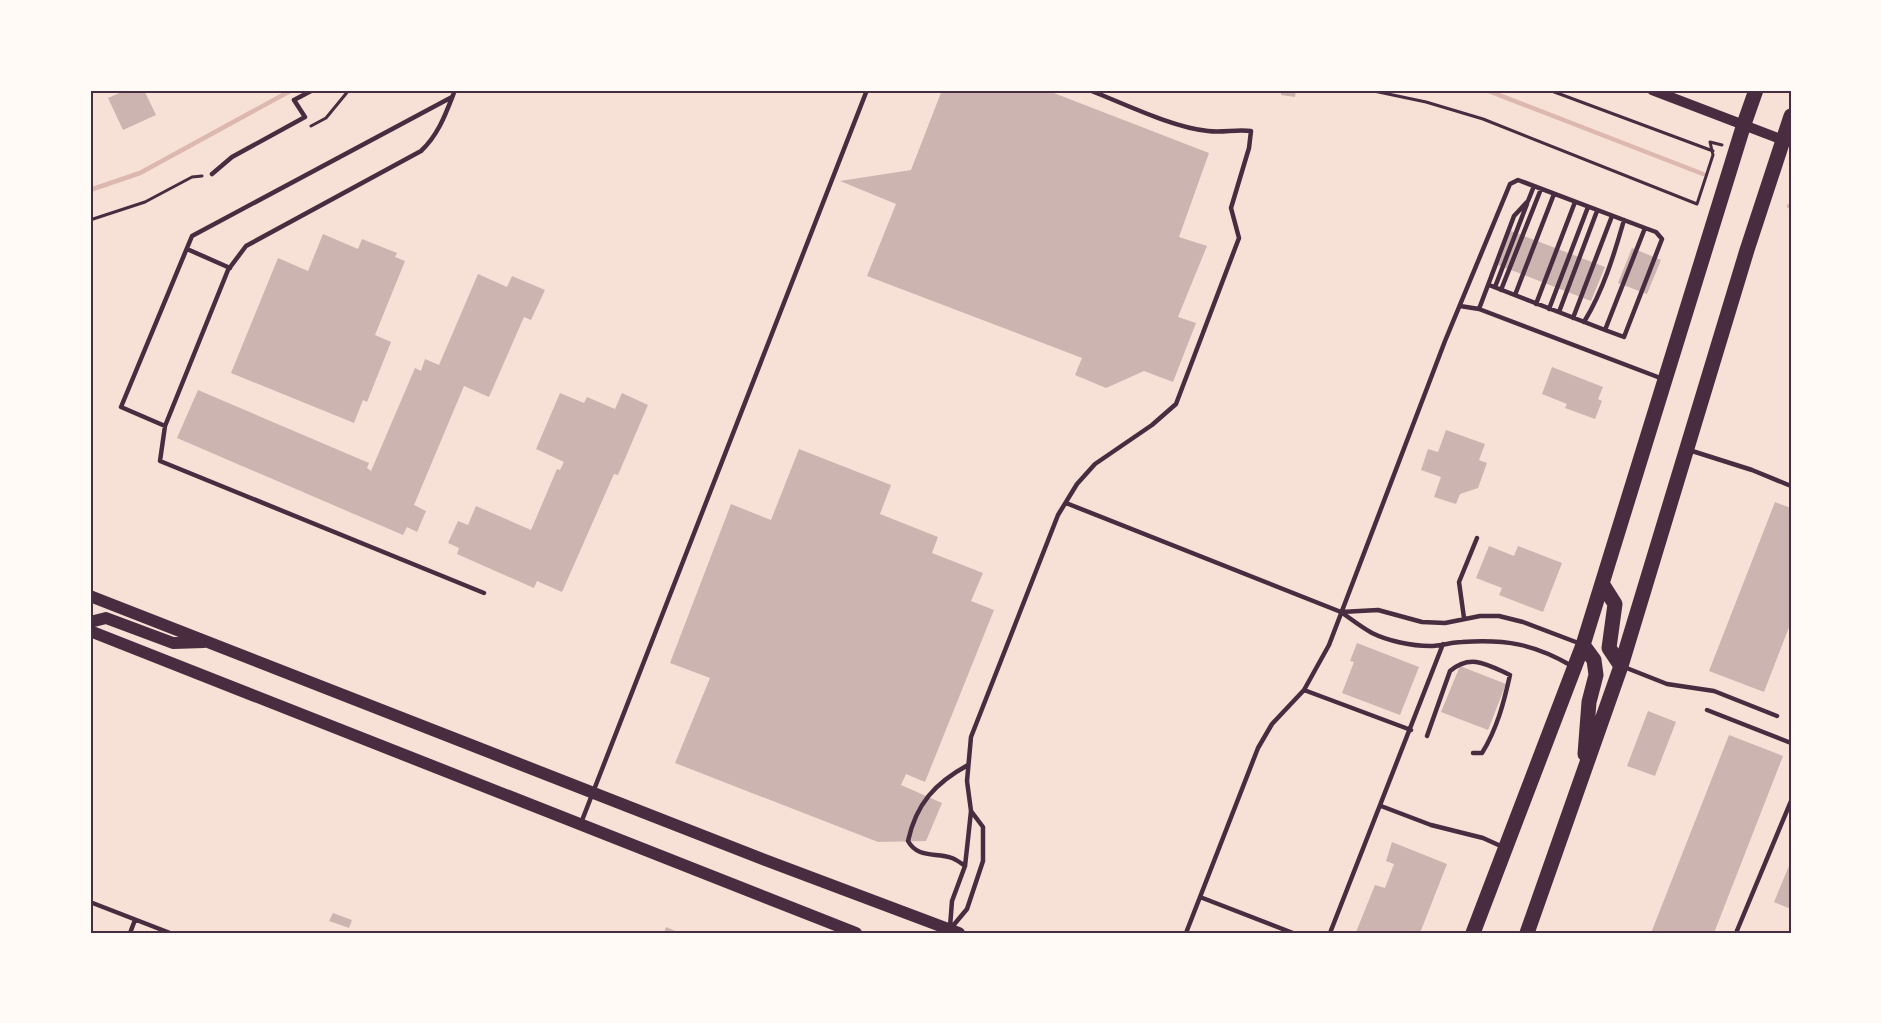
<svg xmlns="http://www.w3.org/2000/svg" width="1881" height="1023" font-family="'Asap Condensed',sans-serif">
<rect width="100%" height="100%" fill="#f7e1d7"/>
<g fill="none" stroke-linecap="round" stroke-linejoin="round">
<!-- stream -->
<path stroke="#dcb8b0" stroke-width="4.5" d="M1486,90l217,84
M90,190l50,-17 152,-83
M1789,206l2,1"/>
</g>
<!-- building -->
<path fill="#ccb4b1" d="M126,90h18l12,25 -33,15 -15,-32z
M942,90h104l163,63 -30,84 28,9 -29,71 18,6 -23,59 -29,-11 -38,17 -31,-13 7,-17 -215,-82 29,-72 -56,-23 71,-11z
M1281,90h15l-1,7 -14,-2z
M1511,231l94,36 -14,34 -93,-36z
M323,234l35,15 4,-10 35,14 -2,4 10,4 -30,74 16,7 -24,60 -4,-2 -9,23 -123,-50 47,-115 30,13z
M1632,248l29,12 -14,34 -29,-11z
M478,274l29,13 5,-11 33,14 -14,30 -7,-3 -35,80 -25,-11 -50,119 12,6 -9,21 -10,-5 -4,8 -226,-97 21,-48 171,73 -2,5 4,3 44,-103 6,3 4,-12 14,6z
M1552,367l51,20 -5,12 4,2 -7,18 -30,-11 2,-4 -25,-10z
M560,393l24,10 3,-6 28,12 7,-16 26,12 -30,70 -4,-1 -52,118 -25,-11 -3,7 -77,-34 2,-6 -11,-5 10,-22 10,4 8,-19 55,24 26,-61 3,1 4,-8 -28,-13z
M1446,430l39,14 -6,16 8,3 -9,25 -18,6 -4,10 -22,-7 7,-20 -20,-7 7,-21 10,3z
M799,449l92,36 -11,29 58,23 -6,16 51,20 -12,28 23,9 -69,172 -19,-8 -5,11 41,18 -16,38 -48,1 -203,-79 35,-85 -40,-15 61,-159 40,16z
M1775,502l16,6v114l-27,70 -55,-21z
M1489,546l25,10 4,-10 44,17 -19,49 -44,-17 3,-7 -26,-10z
M1357,643l62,24 -19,48 -58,-22 12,-31 -4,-1z
M1460,666l46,18 -18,46 -47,-18z
M1648,711l28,11 -21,54 -28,-10z
M1729,735l54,21 -69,177h-63z
M1392,842l55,22 -27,69 -64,-1 19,-47 10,3 9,-24 -8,-3z
M1791,861v48l-17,-7z
M333,913l19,7 -3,8 -20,-7z
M666,927l14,6h-16z"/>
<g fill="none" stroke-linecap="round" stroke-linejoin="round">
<!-- path -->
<path stroke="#4a2c40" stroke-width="3" d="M1369,90l57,12 57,17 214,85 16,-49 -3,-13 12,3
M1549,90l164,61
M311,126l15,-8 23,-28
M90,220l55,-18 47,-25 10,-1"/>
<!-- service -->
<path stroke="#4a2c40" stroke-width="4.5" d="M455,90c-9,23 -16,44 -34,61l-175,95 -18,24 -63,156 -5,35 324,132
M212,174l20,-17 73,-40 -11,-17 17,-9
M187,249l43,19
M1495,287l32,-83
M1501,290l40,-101
M1515,295l39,-101
M1536,304l39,-102
M1460,306l19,3 184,70
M1479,309l35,-93 14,-15 6,-15
M1549,309l39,-102
M1559,312l38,-101
M1573,318l39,-102
M1584,322c19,-31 30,-67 40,-102
M1605,330l19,7 38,-98 -6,-7 -11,-4
M165,426l-44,-19 71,-171 260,-139
M1689,450l63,20 39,16
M1066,503l275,109c10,7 20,15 31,21 16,8 40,13 58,13 11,0 22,-4 32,-4 44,-3 72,2 110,24
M1341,612l37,-2 44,12 23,1 35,-7h19l24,6 58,22
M1464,618l-5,-36 18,-44
M1624,667l43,17 47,7 63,25
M1304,690l107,40
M1707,710l84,33
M1427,736l23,-65c21,-18 38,-6 60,4 -6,27 -13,54 -28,78h-9
M1381,806l50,19 52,13 20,9
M581,823l286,-733
M965,866c-4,-3 -8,-6 -13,-8 -16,-6 -34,1 -44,-17 8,-37 27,-58 60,-76
M1200,897l93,36
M90,902l80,31
M950,927l2,-26 13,-35 3,-27 3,-28 -4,-30 4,-44 87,-222 19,-31 18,-20 57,-39 24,-21 63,-166 -8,-30 18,-60 2,-17c-15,-2 -28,2 -43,0 -35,-3 -85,-28 -119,-41
M952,927l15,-18 16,-48v-34l-12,-16
M130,933l5,-13
M1186,933l72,-185 14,-24 32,-34 25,-45 116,-304 65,-157 8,-4 127,48 -40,102 -116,-45
M1330,933l113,-289
M1736,933l55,-132"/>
<!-- tertiary -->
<path stroke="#4a2c40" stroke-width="10" d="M1652,90l131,50"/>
<!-- secondary -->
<path stroke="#4a2c40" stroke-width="12" d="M90,596l675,264 194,73
M90,622l16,-4 67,25 31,-1
M90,631l766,302"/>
<!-- primary -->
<path stroke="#4a2c40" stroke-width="15" d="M1603,585l12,19 -6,44 12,18
M1583,645l11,15 2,15 -7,27 -4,52
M1473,933l110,-288 161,-521 12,-34
M1527,933l94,-267 126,-416 44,-134"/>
</g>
<!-- border -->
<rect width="1881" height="1023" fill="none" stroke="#fffaf5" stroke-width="183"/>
<rect x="92" y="92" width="1698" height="840" fill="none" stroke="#4a2c40" stroke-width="2"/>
</svg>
